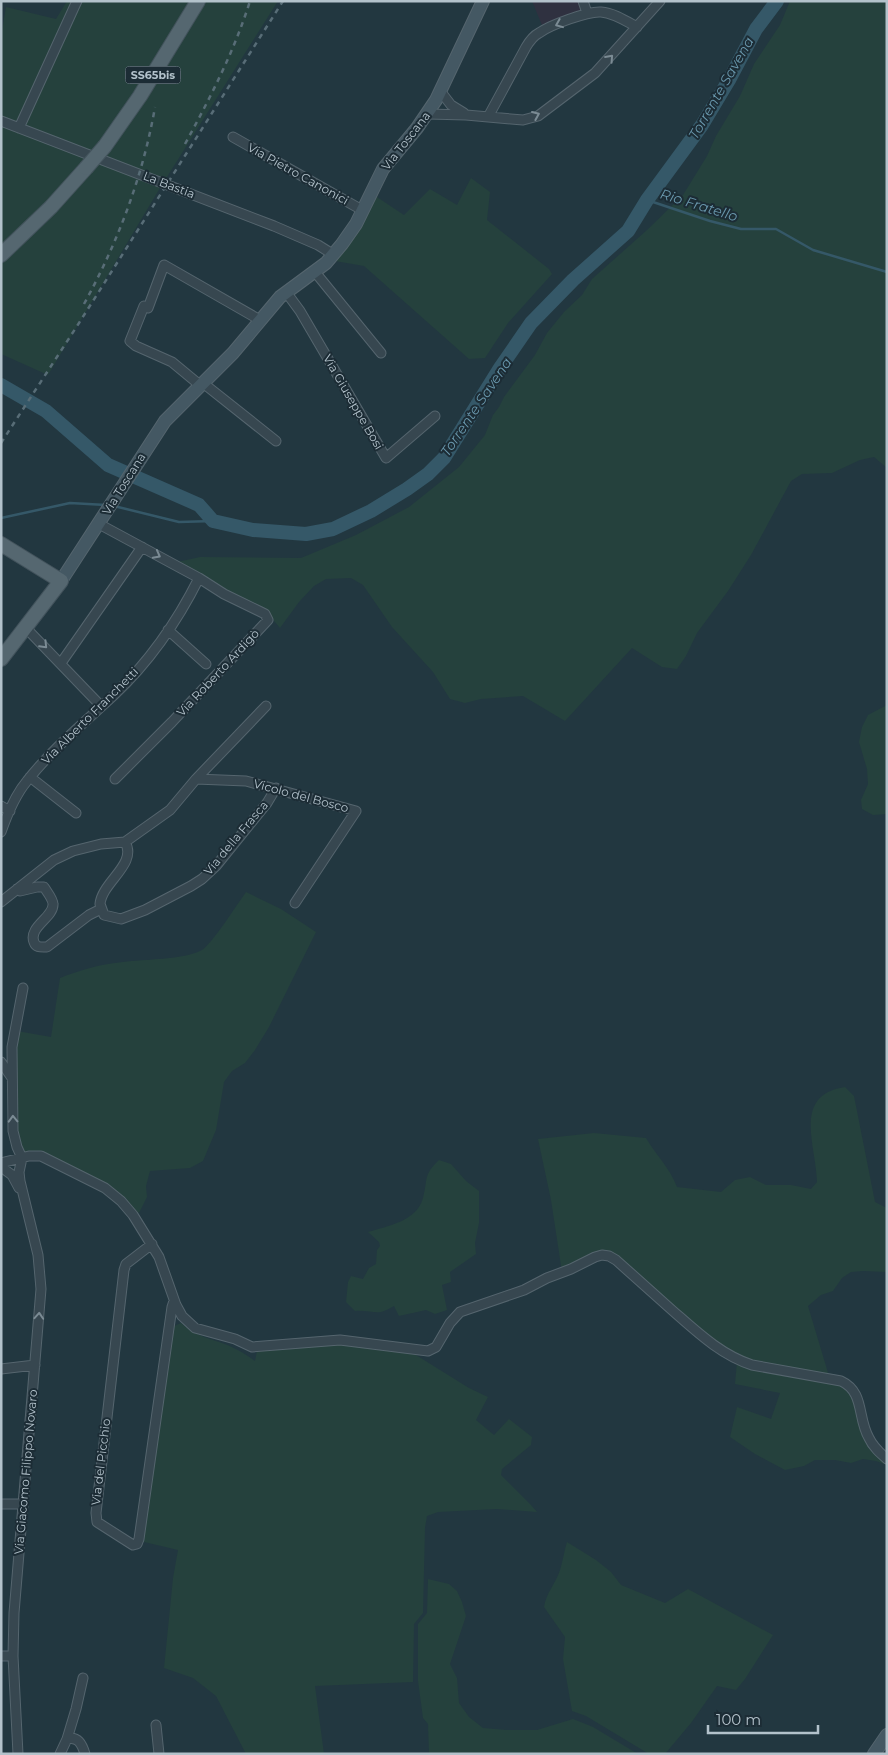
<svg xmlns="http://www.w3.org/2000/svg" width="888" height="1755" font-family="Montserrat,sans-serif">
<rect width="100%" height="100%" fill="#223740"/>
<!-- medical -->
<path fill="#2f3140" d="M532,1h51l4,12 -43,17z"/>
<!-- green -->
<path fill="#25413d" d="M67,1h211l-118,187 -112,187 -47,-21v-318l5,-29 50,12z
M790,1h97v467l-13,-11 -14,3 -28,13 -30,1 -11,7 -40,74 -23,36 -31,42 -11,23 -9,13 -15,-2 -30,-19 -67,73 -42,-25 -42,3 -16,4 -15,-4 -17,-27 -41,-45 -29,-42 -12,-7 -25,1 -12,7 -15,16 -19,26 -10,-12 -16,-10 -77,-44 23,-5 101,1 55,-23 53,-28 50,-40 26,-32 8,-20 6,-8 5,-10 31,-42 12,-22 17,-21 18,-17 10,-16 55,-49 36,-35 24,-39 9,-20 24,-40 14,-32 26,-39z
M471,178l19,14 -3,28 62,49 3,5 -44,49 -23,35 -16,1 -105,-93 -35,-6 42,-67 33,22 26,-26 27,16z
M887,705v109l-14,1 -11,-6 -1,-9 7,-16 -1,-15 -8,-27 3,-15 6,-12z
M246,892l35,17 35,23 -47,95 -14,23 -10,13 -13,8 -8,11 -8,48 -13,31 -13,7 -40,3 -4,15 1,11 -8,16 -72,-48 -32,-11 -20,-4 2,-119 34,6 9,-59c20,-8 41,-14 63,-16 21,-3 61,-2 79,-12 10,-6 36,-47 44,-58z
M845,1087l9,9 21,106 12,6v64l-24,-1 -12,1 -9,6 -9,13 -12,4 -13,11 21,70 -85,-15 -30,-17 -95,-78 -13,-8 -10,-2 -34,16 -11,-72 -13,-61 56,-6 52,5c10,17 24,30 31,49l44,5 14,-12 15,-3 16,8h25l20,4 6,-7c-1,-37 -25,-87 28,-95z
M439,1160l12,4 15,17 13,10v32l-4,20 1,11 -26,18 1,10 -9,3 5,25 -12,4 -9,-4 -27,6 -5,-10c-4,2 -9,5 -13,6 -7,1 -16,-2 -26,-1l-9,-9 2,-20 3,-6 12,3 6,-11 7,-4 1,-14 3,-4 -1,-4 -11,-10c20,-6 49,-11 55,-34 5,-19 0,-23 16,-38z
M181,1323c12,11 23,14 38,19 13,4 25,11 36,19l2,-10 78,-9 49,6 32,7 53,33 19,9 -12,23 18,15 15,-16 23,18 -1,8 -29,24 -1,6 30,30 6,7 -40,-3 -59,3 -11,4 -2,12 -2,85 -9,11 -1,58 -98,4 9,68h-78l-30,-58 -23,-18 -29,-10 9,-90 5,-28 -38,-9 30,-213z
M737,1361l113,24 13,41 24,33v6l-11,-4 -13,-2 -12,4 -16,-3h-20l-11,6 -19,4 -30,-16 -25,-17 7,-30 34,12 9,-26 -45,-9z
M567,1542l29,18 15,12 10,13 44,18 23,-14 85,46 -28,44 -9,11 -19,-4 -26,37 -26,31h-16l-63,-38 -14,-5 -9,-52 2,-22 -21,-30c2,-14 12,-24 16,-37 3,-9 4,-19 7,-28z
M428,1579l21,5 8,7 5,11 4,14 -16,48 7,14 2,25 10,14 14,11 24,2h30l36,-11 20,8 45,27h-209l-1,-30 -5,-6 -5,-37v-57l9,-11z"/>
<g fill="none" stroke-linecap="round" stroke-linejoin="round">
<!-- stream -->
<path stroke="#355868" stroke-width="2.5" d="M647,200l63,21 31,8h35l37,21 74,22
M114,506l65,16 34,-1
M1,518l69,-15 36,2"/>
<!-- river -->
<path stroke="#355868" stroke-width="14" d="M1,385l45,26 62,54 91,40 14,16 40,9 53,4 27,-5 38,-18 36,-22 21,-15 16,-16 56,-90 31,-45 42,-43 55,-49 19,-31 55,-75 27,-45 27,-51 21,-28"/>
<defs>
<path id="street" d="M583,1l4,12
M441,92l10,13 13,8
M428,114l38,1 57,5 15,-4 57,-43 65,-72
M488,117l38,-70c3,-5 7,-11 13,-14 11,-8 49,-22 62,-21 13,1 25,9 36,15
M1,121l273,105 44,19 16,10
M19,128l58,-127
M233,137l129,73
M315,272l66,81
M286,292l14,19 86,147 49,-42
M203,383l73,58
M201,386l-29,-24 -36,-16 -6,-5 14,-35 4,2 16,-43 96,55
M99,524l100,54 25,16 35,17 6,3 3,6 -96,102 -57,57
M26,628l75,78
M168,630l38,34
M61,663l81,-116
M30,777l46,36
M196,779l50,2 110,30 -61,92
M1,806l9,5
M1,832c6,-17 14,-37 26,-51 25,-32 57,-58 87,-86 35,-33 64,-75 85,-117
M125,842c13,22 -23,40 -25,62l4,11 17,4 24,-9 46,-24 11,-7 14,-13 51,-63 9,-15
M17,889l3,2 17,-4h7c3,5 9,12 9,17 1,13 -25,23 -19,38 2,6 7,5 13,5l42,-32 12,-6
M1,902l53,-42 19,-9 28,-7 24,-2 45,-32 26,-31 70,-73
M1,1062l11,16
M22,1158l-5,-11 -4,-16 -1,-84 11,-59
M1,1163l28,-7h12l64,32 16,13 12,14 26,42 17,48 6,11 13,12 40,11 17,8 88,-7 88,11 8,-4 14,-24 10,-11 64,-22 23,-12 24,-9 24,-12 7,-2 7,1 7,4c19,17 38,34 57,51 24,21 48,44 79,54l89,16c24,11 16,37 28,57 4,9 11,15 18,21
M1,1167l11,8 7,13
M152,1244l-26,20 -2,6 -28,243 1,9 36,23 4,-1 2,-5 33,-232 2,-6
M1,1369l34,-4
M1,1504h21
M1,1656h12
M156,1725l3,29
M67,1739l9,-30 7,-31
M18,1754l-5,-98 1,-43 27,-324 -3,-34 -18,-74 -1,-9 3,-14
M60,1754l7,-15c11,-3 15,5 18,15"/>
<path id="secondary" d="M61,581l104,-160 68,-68 47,-56 46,-34 16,-19 14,-20 27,-55 34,-41 19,-28 47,-99
M874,1754l13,-19"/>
<path id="primary" d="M105,146l35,-50 58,-95
M1,255l50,-48 35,-39
M1,544l60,37 -60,78"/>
</defs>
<!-- street casing -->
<use href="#street" stroke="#55656e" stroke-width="11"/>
<!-- secondary casing -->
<use href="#secondary" stroke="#55656e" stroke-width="14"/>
<!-- primary casing -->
<use href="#primary" stroke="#43535c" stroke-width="16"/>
<!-- street -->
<use href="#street" stroke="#374750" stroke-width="9"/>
<!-- secondary -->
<use href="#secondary" stroke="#445863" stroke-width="12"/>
<!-- primary -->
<use href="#primary" stroke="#556770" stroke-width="14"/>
<!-- rail -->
<path stroke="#586d77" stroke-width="2.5" stroke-dasharray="5 5" stroke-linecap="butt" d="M185,144c25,-46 49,-92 65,-143
M84,304c34,-62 59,-128 71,-197
M1,443l78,-120 204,-322"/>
<defs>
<path id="primary-bridge" d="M86,168l19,-22"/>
</defs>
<!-- primary-bridge casing -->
<use href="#primary-bridge" stroke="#43535c" stroke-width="16" stroke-linecap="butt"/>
<!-- primary-bridge -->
<use href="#primary-bridge" stroke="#556770" stroke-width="14"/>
</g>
<!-- one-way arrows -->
<defs><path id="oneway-chevron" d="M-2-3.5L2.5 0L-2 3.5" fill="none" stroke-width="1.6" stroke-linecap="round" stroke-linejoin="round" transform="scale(1.25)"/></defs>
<g stroke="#7b8b94">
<use href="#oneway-chevron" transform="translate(559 24) rotate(158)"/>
<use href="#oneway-chevron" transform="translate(610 58) rotate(-48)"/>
<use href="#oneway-chevron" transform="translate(536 115) rotate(-23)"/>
<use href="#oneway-chevron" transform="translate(157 555) rotate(28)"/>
<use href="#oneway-chevron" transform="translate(44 645) rotate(46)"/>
<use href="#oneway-chevron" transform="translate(13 1119) rotate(-92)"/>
<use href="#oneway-chevron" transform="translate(39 1316) rotate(-86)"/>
</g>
<g text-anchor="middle" stroke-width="4" stroke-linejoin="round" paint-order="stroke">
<!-- shield labels -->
<rect fill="#1c2c35" stroke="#86959e" stroke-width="1" x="125.5" y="66.5" width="55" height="17" rx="4"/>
<g font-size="11" font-weight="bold" fill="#b3c2cb">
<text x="153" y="79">SS65bis</text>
</g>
<!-- street labels -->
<g font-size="12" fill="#b3c2cb" stroke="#1c2c35">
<text transform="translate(406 141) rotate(-52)" y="4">Via Toscana</text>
<text transform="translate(298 174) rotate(29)" y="4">Via Pietro Canonici</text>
<text transform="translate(169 185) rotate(21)" y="4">La Bastia</text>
<text transform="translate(353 402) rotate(60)" y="4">Via Giuseppe Bosi</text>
<text transform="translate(124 484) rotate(-58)" y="4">Via Toscana</text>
<text transform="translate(218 673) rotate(-47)" y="4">Via Roberto Ardigò</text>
<text transform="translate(90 716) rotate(-45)" y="4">Via Alberto Franchetti</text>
<text transform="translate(301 796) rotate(15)" y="4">Vicolo del Bosco</text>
<text transform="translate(236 838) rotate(-50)" y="4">Via della Frasca</text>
<text transform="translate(101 1462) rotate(-83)" y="4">Via del Picchio</text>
<text transform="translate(26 1472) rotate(-85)" y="4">Via Giacomo Filippo Novaro</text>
</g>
<!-- water labels -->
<g font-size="14" font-style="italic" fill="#6997ac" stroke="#1c2c35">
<text transform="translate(721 88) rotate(-60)" y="5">Torrente Savena</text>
<text transform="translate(699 205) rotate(17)" y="5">Rio Fratello</text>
<text transform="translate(476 407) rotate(-56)" y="5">Torrente Savena</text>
</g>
</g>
<!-- border -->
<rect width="888" height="1755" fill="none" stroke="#b3c2cb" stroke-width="5"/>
<!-- scale -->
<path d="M708 1725v8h110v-8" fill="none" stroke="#b3c2cb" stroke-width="2.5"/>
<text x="716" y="1725" font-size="15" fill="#b3c2cb" stroke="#1c2c35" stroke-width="4" paint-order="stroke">100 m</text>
</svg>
